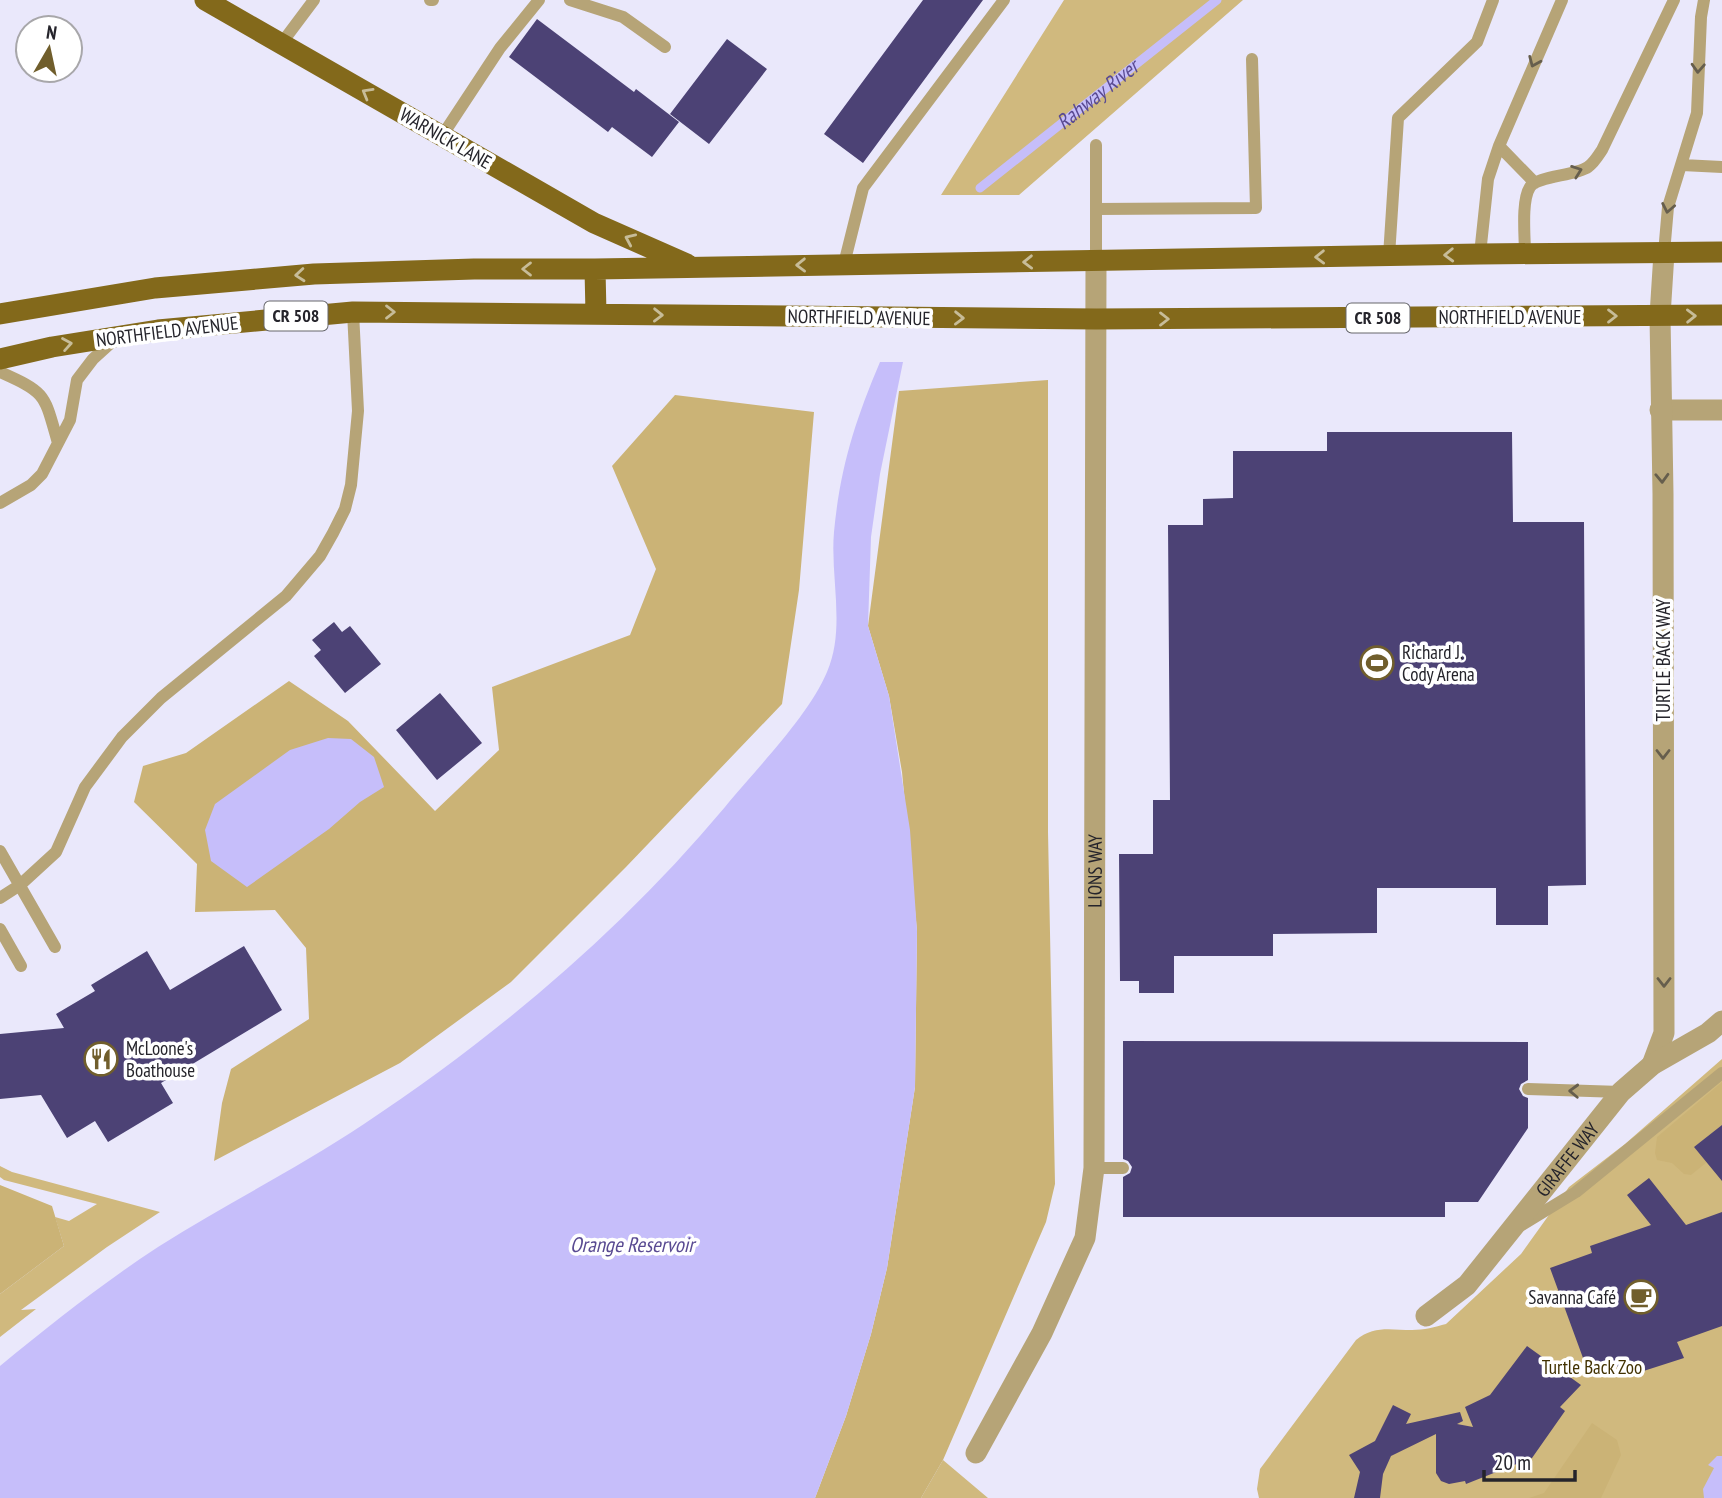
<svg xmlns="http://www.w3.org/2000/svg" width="1722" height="1498" font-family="'PT Sans Narrow',sans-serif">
<rect width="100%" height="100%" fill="#eae8fb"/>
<!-- green -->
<path fill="#d0b97e" d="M1064,0h179l-224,195h-78z
M1722,1059v439h-463l-2,-9 3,-20 96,-129c18,-15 35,-10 56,-10 12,0 23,-3 34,-6l75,-70 48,-67 56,-43z
M0,1166l12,6 148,40 -53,35 -86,63 15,-1 -36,28v-43l64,-48 -9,-29 14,4 28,-17 -93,-24 -4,-3z
M943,1460l45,38h-67z"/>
<!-- forest -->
<path fill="#cbb376" d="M1048,380v452l7,352 -9,38 -103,238 -22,38h-106l31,-82 25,-82 16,-66 28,-181 2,-156 -15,-159 -13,-76 -21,-70 31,-235z
M675,395l139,17 -15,178 -17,114 -156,163 -115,115 -111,81 -186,98 8,-58 9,-34 78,-50 -3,-71 -31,-38 -80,2 2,-48 -63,-62 9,-36 43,-13 103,-72 59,40 87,90 64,-61 -7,-63 138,-52 26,-66 -44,-103z
M1722,1082v43l-28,22 13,15 -16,13 -7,-1 -12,-11 -15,-3 -2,-7 2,-16z
M0,1185l52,21 12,40 -64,48z
M1592,1423l25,17 4,15 -20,43h-72l15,-5z"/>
<!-- water -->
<path fill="#c6befa" d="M880,362h23l-23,112 -9,63 -3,89 21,70 21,134 7,101 -2,156 -28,181 -16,66 -25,82 -31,82h-815v-132c51,-42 103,-83 158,-119 68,-43 140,-79 206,-123 134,-89 257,-193 361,-317 31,-38 83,-90 102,-135 19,-44 3,-94 7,-140 6,-64 21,-111 46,-170z
M328,738l23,1 23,18 10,30 -24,15 -31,27 -82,58 -36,-26 -6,-31 10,-26 75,-54z
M1717,1456h5v42h-18l-1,-9 11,-21 -6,-3z"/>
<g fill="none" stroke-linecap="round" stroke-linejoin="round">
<!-- stream -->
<path stroke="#c6befa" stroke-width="9" id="s1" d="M980,188l237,-188"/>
</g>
<!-- building -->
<path fill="#4c4275" d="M923,0h60l-120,163 -39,-29z
M537,19l97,73 2,-3 43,33 -27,35 -40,-30 -4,5 -99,-75z
M727,39l40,30 -58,75 -39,-30z
M1327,432h185l1,90h71l2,363 -38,1v39h-52v-37h-119v45l-104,1v22h-99v37h-35v-12h-19l-1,-127h34v-54h17l-2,-275h35v-26l30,-1v-47h94z
M334,622l8,10 8,-6 31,38 -36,29 -31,-37 7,-6 -9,-10z
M440,693l42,50 -45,37 -41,-50z
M244,946l38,64 -121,73 12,20 -65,39 -13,-21 -28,17 -26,-43 -41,4v-65l64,-6 -8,-14 39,-23 -4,-6 56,-34 23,39z
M1123,1041l405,1v38l-7,4 -2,5 4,7 5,2v30l-50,74h-33v15h-322v-40l7,-4 2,-6 -4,-6 -5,-2z
M1722,1125v56l-28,-34z
M1649,1178l37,47 36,-13v114l-45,16 7,16 -56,18 -20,-18 -18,19 -40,-109 42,-15 -2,-7 61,-21 -24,-30z
M1527,1346l54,39 -21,22 5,4 -33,47 -66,26 -1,-3 -16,3 -8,-3 -5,-8v-39l-45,22 -8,18 -3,24h-26l6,-26 -11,-17 26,-14 18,-36 18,9 -5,10 54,-12 3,9 -6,3 16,3 -8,-20 25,-12z"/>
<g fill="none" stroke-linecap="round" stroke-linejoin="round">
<!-- lane -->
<path stroke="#b6a477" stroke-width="12" d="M430,0h3
M570,0l53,17 42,30
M281,44l33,-44
M442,136l58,-88 39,-48
M1096,145v116
M1499,146l36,37
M1682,165l40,2
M1096,209l160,-1 -4,-149
M1664,253l4,-46 29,-94 4,-96 3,-17
M1480,254l8,-75 11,-33 63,-146
M1525,254c0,-17 -4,-53 5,-67 7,-11 45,-11 58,-20 6,-4 10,-11 14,-17l72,-150
M1389,256l9,-138 79,-76 16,-42
M844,264l19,-76 141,-188
M0,372c47,21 44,22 58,71
M0,503l31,-18 11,-11 28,-54 7,-40 16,-21 21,-19
M0,851l55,96
M0,898l20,-13 36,-33 29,-65 37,-50 39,-39 125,-102 34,-40 13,-23 12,-24 6,-24 7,-74 -5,-99
M0,929l21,37
M1528,1089l93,3
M1094,1168h29
M1522,1225l54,-33 146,-119"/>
<!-- street -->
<g stroke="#b6a477" stroke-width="21">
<path d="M1660,410h62"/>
<path d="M1652,1065l12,-32 -1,-539 -3,-178 4,-63"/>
<path id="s2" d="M1426,1316l41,-31 154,-193 31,-27 56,-32 14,-12"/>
<path id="s3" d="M976,1453l66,-120 43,-95 9,-70 2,-907"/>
</g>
<!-- primary -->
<path stroke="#83691b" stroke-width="21" d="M205,0l389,223 93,41
M595,269l1,45
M0,314l155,-26 159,-14 160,-5h121l885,-15 242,-2
M0,359l52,-12 106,-17 195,-18 743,7 626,-4"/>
</g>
<!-- one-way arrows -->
<defs><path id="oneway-chevron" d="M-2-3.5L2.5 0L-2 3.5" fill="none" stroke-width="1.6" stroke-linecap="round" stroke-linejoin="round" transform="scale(1.75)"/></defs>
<g stroke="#665e4d">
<use href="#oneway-chevron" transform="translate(1534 62) rotate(113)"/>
<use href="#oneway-chevron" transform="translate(1698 68) rotate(93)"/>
<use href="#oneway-chevron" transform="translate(1577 171) rotate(-20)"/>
<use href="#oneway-chevron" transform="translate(1668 208) rotate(101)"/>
<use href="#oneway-chevron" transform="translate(1662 478) rotate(88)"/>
<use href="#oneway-chevron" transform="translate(1663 754) rotate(90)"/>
<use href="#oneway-chevron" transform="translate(1664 982) rotate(90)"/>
<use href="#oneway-chevron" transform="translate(1574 1091) rotate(-178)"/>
</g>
<g stroke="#c7bc98">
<use href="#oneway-chevron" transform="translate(367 93) rotate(-150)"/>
<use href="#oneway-chevron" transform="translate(630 239) rotate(-156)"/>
<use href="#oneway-chevron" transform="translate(1449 255) rotate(178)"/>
<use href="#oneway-chevron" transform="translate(1320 257) rotate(179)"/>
<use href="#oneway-chevron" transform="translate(1028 262) rotate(179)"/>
<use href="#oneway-chevron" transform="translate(801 265) rotate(179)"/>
<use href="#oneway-chevron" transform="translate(527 269) rotate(-180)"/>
<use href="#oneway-chevron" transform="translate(300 275) rotate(175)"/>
<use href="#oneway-chevron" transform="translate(390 312)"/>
<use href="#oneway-chevron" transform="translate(658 315) rotate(1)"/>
<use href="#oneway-chevron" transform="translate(1612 316)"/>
<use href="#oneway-chevron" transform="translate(1691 316) rotate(-1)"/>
<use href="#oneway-chevron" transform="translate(959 318) rotate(1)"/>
<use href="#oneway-chevron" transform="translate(1164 319)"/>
<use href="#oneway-chevron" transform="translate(67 344) rotate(-10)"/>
</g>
<!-- icons -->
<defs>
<symbol id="stadium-ring" viewBox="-11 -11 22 22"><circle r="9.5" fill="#fff" stroke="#705e2c" stroke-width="1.5"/><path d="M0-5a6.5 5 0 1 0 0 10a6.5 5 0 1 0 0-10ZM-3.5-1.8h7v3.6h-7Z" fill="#705e2c"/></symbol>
<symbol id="restaurant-ring" viewBox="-11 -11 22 22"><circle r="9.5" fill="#fff" stroke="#705e2c" stroke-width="1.5"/><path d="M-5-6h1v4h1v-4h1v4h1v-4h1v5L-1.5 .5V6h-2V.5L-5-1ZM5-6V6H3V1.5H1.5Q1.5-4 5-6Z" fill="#705e2c"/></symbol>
<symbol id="cafe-ring" viewBox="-11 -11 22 22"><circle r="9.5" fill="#fff" stroke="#705e2c" stroke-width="1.5"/><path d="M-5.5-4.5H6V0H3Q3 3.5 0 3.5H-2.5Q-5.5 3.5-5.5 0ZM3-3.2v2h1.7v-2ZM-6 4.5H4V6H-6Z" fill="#705e2c"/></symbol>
</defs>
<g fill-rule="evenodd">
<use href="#stadium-ring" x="1358" y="644" width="38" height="38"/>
<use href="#restaurant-ring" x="82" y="1040" width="38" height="38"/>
<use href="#cafe-ring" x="1622" y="1278" width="38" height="38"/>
</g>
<g text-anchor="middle" stroke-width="7" stroke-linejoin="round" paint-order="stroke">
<!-- shield labels -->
<g fill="#fff" stroke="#66666b" stroke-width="2">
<rect x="264.5" y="301.5" width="63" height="29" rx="5"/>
<rect x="1346.5" y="303.5" width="63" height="29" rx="5"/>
</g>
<g font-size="18" font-weight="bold" fill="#25242b">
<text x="296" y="322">CR 508</text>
<text x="1378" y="324">CR 508</text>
</g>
<!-- street labels -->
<g font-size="19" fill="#25242b" stroke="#fff">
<text transform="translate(446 138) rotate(30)" y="7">WARNICK LANE</text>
<text transform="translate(859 317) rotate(1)" y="7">NORTHFIELD AVENUE</text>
<text x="1510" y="324">NORTHFIELD AVENUE</text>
<text transform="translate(167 331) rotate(-7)" y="7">NORTHFIELD AVENUE</text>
<text transform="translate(1663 660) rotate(-90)" y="7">TURTLE BACK WAY</text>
<text dy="7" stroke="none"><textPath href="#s3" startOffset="609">LIONS WAY</textPath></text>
<text dy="7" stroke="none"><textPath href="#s2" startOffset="212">GIRAFFE WAY</textPath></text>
</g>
<!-- poi labels -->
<g font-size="19" fill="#25242b" stroke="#fff" text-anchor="start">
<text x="1402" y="659">Richard J.<tspan x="1402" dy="22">Cody Arena</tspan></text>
<text x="126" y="1055">McLoone's<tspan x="126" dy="22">Boathouse</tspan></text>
<text x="1616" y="1304" text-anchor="end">Savanna Café</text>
</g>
<!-- park labels -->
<g font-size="19" fill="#413100" stroke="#fff">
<text x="1592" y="1374">Turtle Back Zoo</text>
</g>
<!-- water labels -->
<g font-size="21" font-style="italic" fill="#594a92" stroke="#fff">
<text dy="7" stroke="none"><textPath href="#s1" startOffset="150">Rahway River</textPath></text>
<text x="632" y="1252">Orange Reservoir</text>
</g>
</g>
<!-- north arrow -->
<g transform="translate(49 49) rotate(9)"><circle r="33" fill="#ffffff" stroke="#a8a7aa" stroke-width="2"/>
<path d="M0-5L12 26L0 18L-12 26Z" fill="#705e2c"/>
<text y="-10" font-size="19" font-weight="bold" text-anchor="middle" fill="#25242b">N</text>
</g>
<!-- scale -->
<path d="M1484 1470v10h91v-10" fill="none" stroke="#25242b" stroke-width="3.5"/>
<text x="1494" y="1470" font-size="21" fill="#25242b" stroke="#ffffff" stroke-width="5" paint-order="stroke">20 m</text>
</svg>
